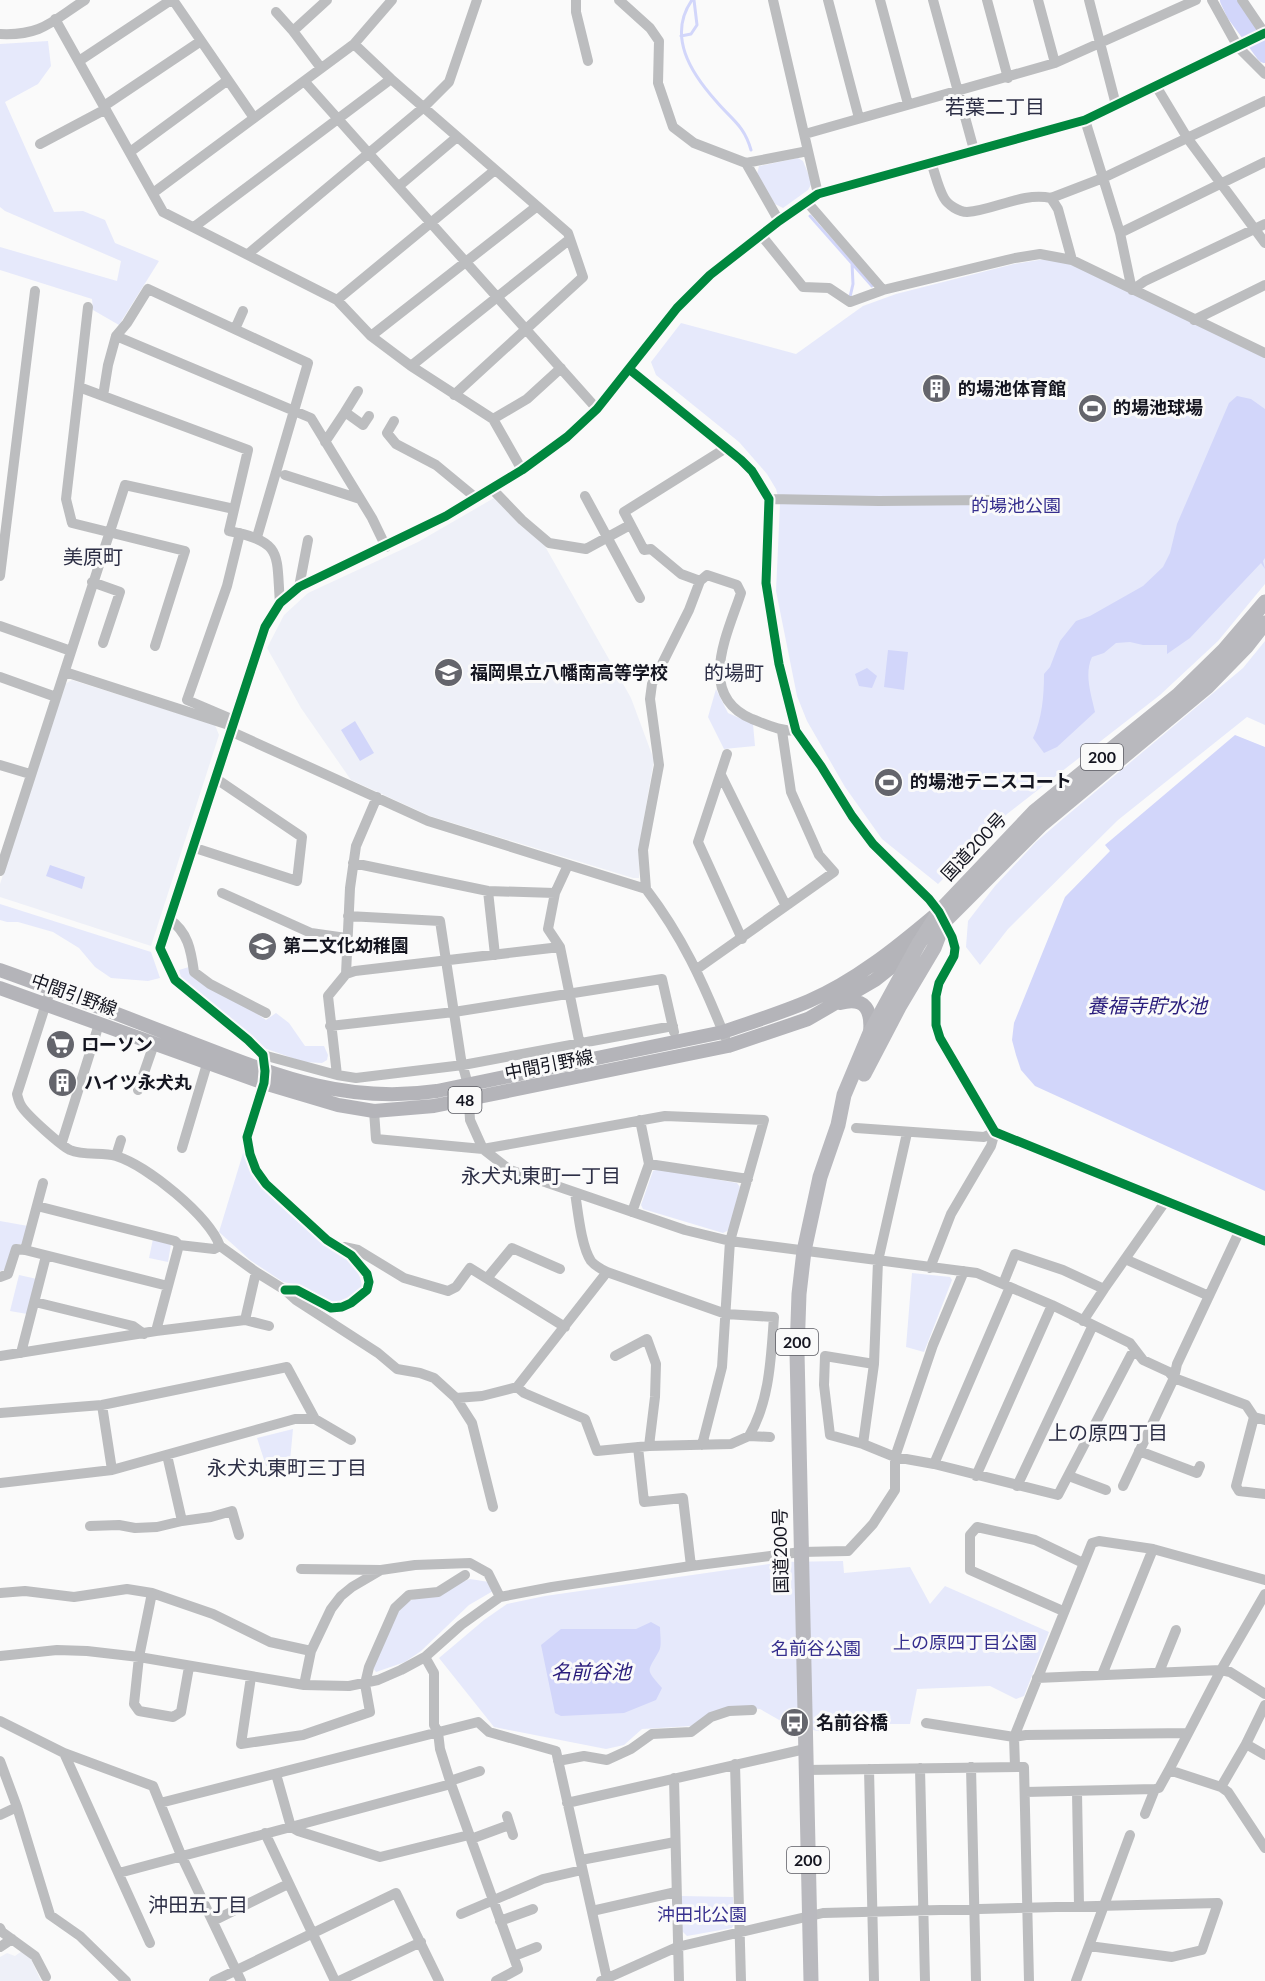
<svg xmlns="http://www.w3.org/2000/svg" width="1265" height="1981" font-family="Lato,'Noto Sans JP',sans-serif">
<rect width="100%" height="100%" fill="#fafafa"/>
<!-- built -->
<path fill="#eef0f8" d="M494,498l26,27 22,16 89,157 23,62 -15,87v31h-6l-203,-62 -79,-36 -50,-72 -34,-60 17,-33 24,-22 110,-51z
M72,680l143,45 4,10 -68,211 -151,-49v-13l65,-200z
M22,1951l9,8 10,22h-41v-24l7,-4 8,3z"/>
<!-- green -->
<path fill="#e6e9fb" d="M48,41l3,25 -13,18 -33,18 49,110 29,-1 22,9 10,23 44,18 -40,64 -26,-15 -1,-11 -92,-29v-23l117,34 4,-20 -116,-50 -5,-4v-163z
M798,158l5,3 9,22 -4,7 -25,18 -8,-4 -18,-30 2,-8z
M1045,259l25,4 195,95v226l-47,57 -58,54 -153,119 -69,70 -56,-45 -37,-52 -38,-66 -10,-25 -21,-105 4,-87 -4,-15 -9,-15 -28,-32 -83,-67 -5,-13 30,-39 115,31 67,-48 33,-12 118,-30z
M1265,641v84l-18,-8 -129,103 -110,109 -28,36 -14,-18 2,-26 27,-35 41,-44 22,-19 185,-155z
M716,689l12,24 25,11 2,22 -31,3 -16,-32z
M0,904l151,48 9,26 -12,3 -37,-3 -16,-11 -16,-19 -26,-16 -35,-10h-11l-7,-2z
M189,967l77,53 10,-7 13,10 16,23h19l4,9 -1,5 -5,3 -18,-1 -40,-14 -83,-71 -2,-7z
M244,1150c2,8 4,19 9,26 9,16 55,55 71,67 17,13 35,20 38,43l-16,14 -12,2 -10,-3 -25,-14 -16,-3 -33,-22 -31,-28z
M657,1169l80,14 3,4 -11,43 -6,3 -80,-24 -2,-4 12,-34z
M0,1221l28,5 -5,18h-8l-10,26 -5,1z
M153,1239l18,5 -3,18 -19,-4z
M912,1273l38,4 2,3 -28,72 -18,-5z
M19,1275l18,4 -10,35 -17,-3z
M293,1429l-3,32 -24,5 -9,-28z
M843,1561l1,12 66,-6 20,37 15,-18 104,46 -25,64 -8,3 -26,-13 -73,3 -7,35h-43l-44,8 -35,-7 -28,-16 -31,-2 -38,19 -49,3 -18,16 -18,4 -112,-22 -55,-69 45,-38 23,-16 38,-8 238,-34z
M470,1579l19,3 4,9 -24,14 -48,46 -16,11 -29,10 -3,-4 25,-56 11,-11z
M681,1896l52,1 1,28 -2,3 -45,8 -5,-5z"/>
<!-- water -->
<path fill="#d2d6fa" d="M1223,0h13l19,29 -13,6z
M1237,396l14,3 14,10v149l-2,3 2,8 -4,-6 -71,75 -23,16v-9h-24l-13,-3 -14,1 -12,10 -12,4c-8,17 -1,37 3,55l-38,35 -13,6 -11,-15c9,-19 11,-42 11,-64l6,-7 10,-26 16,-20 14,-5 53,-30 20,-19 7,-14 7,-29 52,-121z
M888,650l20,2 -4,38 -20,-3z
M867,668l10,8 -5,12 -13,-2 -4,-12z
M355,721l19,32 -14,8 -19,-31z
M1235,735l30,12v444l-230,-105 -14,-16 -5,-15 -4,-15 2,-17 51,-126 45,-46 -5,-6z
M50,865l35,12 -3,12 -36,-13z
M651,1622l9,5c0,7 2,19 -1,24 -12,22 -14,17 3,37l-6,12 -32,13 -63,3 -6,-3 -14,-68 20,-16h75z"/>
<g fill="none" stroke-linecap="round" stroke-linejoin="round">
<!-- stream -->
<path stroke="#d2d6fa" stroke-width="3" d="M692,0c-25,36 -1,73 24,101 16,19 28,24 35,49
M681,36l10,-2 6,-9 -3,-25
M810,216l62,70
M850,297l3,-13 -1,-21"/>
<!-- river -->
<path stroke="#d2d6fa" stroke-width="18" d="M1229,0l6,13 30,41"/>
<!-- minor -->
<path stroke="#bcbdbf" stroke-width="10" d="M173,0l81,118
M576,0v12l12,49
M619,0l31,28 9,13 -1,42 15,44 21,16 52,20 62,-12
M773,0l45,194
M828,0l31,118
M880,0l28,104
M933,0l41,150
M987,0l21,78
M1038,0l17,63
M1089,0l27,105
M1212,0l26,47 27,27
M1242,0l23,34
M276,12l17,19
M55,19l108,193 174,88 34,36 40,30 82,53 29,51
M0,34c42,2 52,-13 85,-34
M354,44l38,-44
M79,61l92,-61
M321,68l-28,-37 34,-31
M305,82l292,327
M1156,86l32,53 77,104
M104,106l97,-65
M1085,120l35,113 12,57 13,-9 120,-57
M805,134l250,-71 141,-63
M40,144l66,-35
M130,152l98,-72
M931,162c4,11 7,26 13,36 4,7 15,14 23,14 28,-2 55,-20 84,-14l7,11 14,51
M746,163l33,58
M399,186l58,-49
M153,193l201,-149 37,35 177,154 15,44 -129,118
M1051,198l52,-20 162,-77
M807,202l76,88 132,-32 25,-4 32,6 193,93
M194,227l197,-148
M1120,233l145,-71
M761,235l42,52 26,1 21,14 33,-12
M248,254l176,-147 25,-25 28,-82
M337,300l158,-130
M1194,320l71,-35
M235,329l8,-18
M116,336l195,82 61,100 14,29
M371,336l165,-129
M411,366l159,-127
M629,369l112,91 11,11 17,28 -3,84 13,81 17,67 25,35 31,50 21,28 56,55 10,13 13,25 3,11 -1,8 -15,27 -3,13v29l4,13 55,94 270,109
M79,387l9,-80
M103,396l5,-31 8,-29 11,-13 21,-34 160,74 -51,174
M345,412l13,-21
M493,419l34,-20 34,-31
M394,421l-7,12 9,11 40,21 40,33
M325,442l20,-30 18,13 6,-9
M285,475l75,24
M494,487l2,6 26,27 27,23 37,6 44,-24
M585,496l55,102
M769,499l110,2 112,-1 -2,5
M0,576l35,-285
M700,581l-19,-7 -30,-25 -7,1 -20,-38 102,-64
M92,582l28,10 -17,51
M299,587l9,-47
M0,626l71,25
M155,646l30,-95 -113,-28 -6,-24 13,-112 169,63 -19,81c55,11 47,23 51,72
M65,672l167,54
M0,677l56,20
M234,720l-47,-20 40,-114 13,-53
M230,731l198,90 218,68c36,47 57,93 79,148
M727,754l-29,88 44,97
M0,765l30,9
M721,775l65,131
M192,847l105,34 5,-44 -87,-59
M353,863l135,28 67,2
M568,865l-13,28 -7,36 12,18 23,113
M0,871l125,-386 109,24
M646,889l-3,-39 16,-85 -9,-66 2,-15 37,-74 11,-29 7,-6 30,10 4,8c-14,42 -45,102 11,126 16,6 28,12 44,12
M488,891l7,64
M222,893l89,40 35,5
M348,916l92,5 21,138 7,26 2,35 13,29 27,21 175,60 45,11 247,32 75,32 78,38 13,17 26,12 5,6 72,27 8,12 11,3
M169,919c19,13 22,31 25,53l16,12 56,29
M697,969l137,-97 -15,-17 -28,-63 -9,-61
M346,974l9,-3 205,-24
M51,988l-34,106c1,4 2,9 5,13 6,9 38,38 48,43 14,6 32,2 46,6 32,10 92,59 104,90l-6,3 -35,-4 -23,86
M330,1026l124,-14 208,-33 12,53
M263,1055l74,20 19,3 107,-13 210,-39
M337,1075l-9,-79 18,-22 4,-86 6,-42 21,-49
M138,1090l16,-46
M374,1111l2,28 107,10 182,-33 99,4 -34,121 -8,126 -20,78
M856,1128l128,9 11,-5
M907,1133l-29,128 -4,103 -11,80 32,13 39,7 124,31 73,-140 5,-4
M62,1142l37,-118
M182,1148l25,-84
M116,1156l5,-16
M649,1164l99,15
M43,1183l-18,67 143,36
M575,1193c3,18 6,53 16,68 4,5 10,8 16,11l119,42 48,3c-3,39 -4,84 -25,119
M37,1206l138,35 4,4
M632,1212l17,-48 -9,-44
M220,1246l36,26 29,18 11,10 82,53 19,16 23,4 14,5 22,20 26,-2 35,-9 7,6 61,26 12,32 52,-5 82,-2 18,-8 21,1
M344,1247l14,3 46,28 44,13 8,-4 14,-19 95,59
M1125,1259l84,37
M930,1268l21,-54 40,-68 4,-14
M0,1277l8,-3 8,-25 9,1
M488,1277l24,-29 48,21
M1003,1284l12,-30 48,16 41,19 61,-87
M285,1290h12l34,18 11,-1 9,-4 16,-13 2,-8 -2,-8 -16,-19 -24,-15 -61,-56 -10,-14 -6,-16 -3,-17 17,-54 1,-12 -2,-16 -15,-15 -73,-60 -15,-32 105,-321 15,-24 19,-16 147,-71 76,-46 45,-33 30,-28 80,-101 33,-33 69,-54 39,-27 267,-74 180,-87
M35,1302l98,24 11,8
M245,1320l11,-48
M1083,1321l21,-32
M21,1353l25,-97
M0,1356l156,-25 89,-11 24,6
M615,1356l32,-17 9,25 -1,33 -6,49
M517,1387l90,-115
M456,1398l16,25 21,84
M102,1405l10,65
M0,1413l102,-8 185,-38 28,52
M1254,1417l-18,69 3,5 26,3
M863,1444l-33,-9 -6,-50 1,-29 49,8
M638,1447l6,55 39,-4 8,68
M1139,1451l58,22 3,-7
M167,1455l15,66 29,-4 21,-6 7,24
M934,1464l76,-177
M976,1476l76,-171
M1069,1476l37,14
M0,1483l112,-13 183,-51h20l36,21
M1017,1486l76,-161
M1123,1486l51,-108 3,-14 63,-134
M90,1526l29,-1 16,3 22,-1 25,-6
M301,1569l80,1
M0,1593l25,-2 49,6 53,-8 25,4 61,21 57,28 41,9
M152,1593l-13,64 -5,47 5,7 34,6 8,-5 8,-45
M1265,1594l-44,76 -52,100 52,17 7,5 37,56
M1063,1611l-93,-41v-35l7,-8 58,13 48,23
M0,1656l57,-6 30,1 52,6 165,28 45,1 29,-6 23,-10 24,-13 36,-32 39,-28 52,-10 139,-21 110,-14 47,-1 25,-27 22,-34v-33l38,-112 31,-74
M425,1657l9,16v52l4,7 2,17 11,35 67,185 -22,12
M1159,1672l17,-42
M1102,1675l51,-126
M251,1677l-10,67 62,-9 67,-23 -5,-28 4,-17 26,-59 14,-13 29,-3 27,-17
M1037,1678l184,-8 9,2 35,22
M304,1685l7,-34 20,-42 10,-13 11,-9 29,-17 34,-5 55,-2 18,10 12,24
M1265,1705l-19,39 19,11
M0,1721l64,32 89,33 28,69 60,126
M926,1723l88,14 12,-2 162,-2
M64,1753l86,190
M0,1761l17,46 33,108 30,21 46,45
M558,1761l26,-5 23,4 24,-11 21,-15 39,-2 20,-15 18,-6 23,-1
M735,1764l6,217
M1015,1766l-1,-29 78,-194 7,-2 54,8 112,31
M971,1767l5,214
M920,1768l5,213
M869,1769l5,212
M806,1770l218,-3 5,214
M276,1774l15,53 7,4 82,26 89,-22
M674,1778l5,203
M450,1781l30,-10
M1221,1787l25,-43
M1025,1792l130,-3
M1077,1792l2,114
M160,1803l318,-81 11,10 67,19 51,228
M567,1803l238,-54
M1145,1814l10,-25 4,-1 10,-18
M0,1815l17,-8
M507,1816l6,19
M265,1833l70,148
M471,1839l38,-14
M581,1860l94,-18
M119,1873l332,-89
M592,1911l84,-19
M461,1914l82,-35 39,-9
M213,1921l75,-37
M500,1921l33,-12
M0,1928l2,4 33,24 11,21
M0,1947l12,-8
M514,1956l23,-9
M214,1981l182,-88 43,88
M339,1981l82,-39
M601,1981l76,-34 146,-34 395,-10 -16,47 -30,7 -83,-11
M1076,1981l54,-146"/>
<!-- major -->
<path stroke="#b4b4b9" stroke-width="14" d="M0,970c60,21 119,45 179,68 89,34 160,67 258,53l286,-59c29,-10 58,-19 86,-31 46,-20 87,-53 125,-85
M0,988l264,95 74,22 36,6 60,-5 294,-60 80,-27 67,-39 39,-31
M840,1003c26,-7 32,8 30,30"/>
<!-- highway -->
<path stroke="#b9b9be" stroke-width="15" d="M864,1074l35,-67 35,-59 10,-26 97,-97 166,-138 39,-40 19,-24
M811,1981l-14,-629 2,-58 5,-43 16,-74 18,-52 6,-30 26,-62 48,-88 21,-33 96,-101 143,-116 46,-45 41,-48"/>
<defs>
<path id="cycleway" d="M629,369l112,91 11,11 17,28 -3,84 13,81 17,67 25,35 31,50 21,28 56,55 10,13 13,25 3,11 -1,8 -15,27 -3,13v29l4,13 55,94 270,109
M285,1290h12l34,18 11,-1 9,-4 16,-13 2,-8 -2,-8 -16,-19 -24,-15 -61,-56 -10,-14 -6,-16 -3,-17 17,-54 1,-12 -2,-16 -15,-15 -73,-60 -15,-32 105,-321 15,-24 19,-16 147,-71 76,-46 45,-33 30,-28 80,-101 33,-33 69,-54 39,-27 267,-74 180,-87"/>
</defs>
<!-- cycleway casing -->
<use href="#cycleway" stroke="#fafafa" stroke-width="13"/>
<!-- cycleway -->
<use href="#cycleway" stroke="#00873e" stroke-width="9"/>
</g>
<!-- icons -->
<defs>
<symbol id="building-disc" viewBox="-11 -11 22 22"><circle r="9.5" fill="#64656c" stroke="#fafafa"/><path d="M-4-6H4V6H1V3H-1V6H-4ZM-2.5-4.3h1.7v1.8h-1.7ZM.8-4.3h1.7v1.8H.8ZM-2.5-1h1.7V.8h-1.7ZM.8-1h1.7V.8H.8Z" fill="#fff"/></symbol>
<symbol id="stadium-disc" viewBox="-11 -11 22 22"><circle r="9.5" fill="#64656c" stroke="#fafafa"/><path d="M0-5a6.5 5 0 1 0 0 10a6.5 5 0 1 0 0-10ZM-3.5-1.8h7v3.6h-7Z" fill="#fff"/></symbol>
<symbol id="school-disc" viewBox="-11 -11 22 22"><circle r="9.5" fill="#64656c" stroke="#fafafa"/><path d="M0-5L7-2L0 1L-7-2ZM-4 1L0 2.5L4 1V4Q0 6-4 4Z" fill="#fff"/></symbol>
<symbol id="supermarket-disc" viewBox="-11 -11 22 22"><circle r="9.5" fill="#64656c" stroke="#fafafa"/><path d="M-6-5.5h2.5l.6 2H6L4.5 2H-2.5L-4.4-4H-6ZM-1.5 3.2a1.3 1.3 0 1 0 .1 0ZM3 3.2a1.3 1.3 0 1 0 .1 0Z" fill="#fff"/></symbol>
<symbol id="bus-disc" viewBox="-11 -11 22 22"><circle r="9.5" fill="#64656c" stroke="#fafafa"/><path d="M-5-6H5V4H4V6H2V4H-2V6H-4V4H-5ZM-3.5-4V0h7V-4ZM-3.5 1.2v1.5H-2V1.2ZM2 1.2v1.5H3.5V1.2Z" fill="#fff"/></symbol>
</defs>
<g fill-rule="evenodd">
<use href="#building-disc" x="920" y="372" width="33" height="33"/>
<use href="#stadium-disc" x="1076" y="392" width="33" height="33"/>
<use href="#school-disc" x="432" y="656" width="33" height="33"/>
<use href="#stadium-disc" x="872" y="766" width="33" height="33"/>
<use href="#school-disc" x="246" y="930" width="33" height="33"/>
<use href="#supermarket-disc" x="44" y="1028" width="33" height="33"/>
<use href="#building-disc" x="46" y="1066" width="33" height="33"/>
<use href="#bus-disc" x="778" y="1706" width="33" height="33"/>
</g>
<g text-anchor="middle" stroke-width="6" stroke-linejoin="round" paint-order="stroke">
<!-- shield labels -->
<g fill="#fafafa" stroke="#595a61" stroke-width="1.5">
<rect x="1081" y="744" width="42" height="26" rx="4.5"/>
<rect x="448.5" y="1087" width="33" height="26" rx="4.5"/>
<rect x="776" y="1329" width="42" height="26" rx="4.5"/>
<rect x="787" y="1847" width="42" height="26" rx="4.5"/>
</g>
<g font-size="16" font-weight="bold" fill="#141520">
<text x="1102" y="763">200</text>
<text x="465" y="1106">48</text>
<text x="797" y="1348">200</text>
<text x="808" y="1866">200</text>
</g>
<!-- poi labels -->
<g font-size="18" font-weight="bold" fill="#141520" stroke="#fafafa" text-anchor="start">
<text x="958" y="395">的場池体育館</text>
<text x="1113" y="414">的場池球場</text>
<text x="470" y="679">福岡県立八幡南高等学校</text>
<text x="910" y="788">的場池テニスコート</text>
<text x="283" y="952">第二文化幼稚園</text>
<text x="81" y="1051">ローソン</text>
<text x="84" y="1089">ハイツ永犬丸</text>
<text x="816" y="1729">名前谷橋</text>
</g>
<!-- park labels -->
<g font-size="18" fill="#362f8e" stroke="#fafafa">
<text x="1016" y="512">的場池公園</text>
<text x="965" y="1649">上の原四丁目公園</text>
<text x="816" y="1655">名前谷公園</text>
<text x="702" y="1921">沖田北公園</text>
</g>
<!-- street labels -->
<g font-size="18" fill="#141520" stroke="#fafafa">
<text transform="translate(974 847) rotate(-47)" y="6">国道200号</text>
<text transform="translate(74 995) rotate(20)" y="6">中間引野線</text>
<text transform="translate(549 1065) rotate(-11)" y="6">中間引野線</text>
<text transform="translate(781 1551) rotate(-91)" y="6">国道200号</text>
</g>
<!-- neighbourhood labels -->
<g font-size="20" fill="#2c2e45" stroke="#fafafa">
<text x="995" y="114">若葉二丁目</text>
<text x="93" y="564">美原町</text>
<text x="734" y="680">的場町</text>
<text x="541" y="1183">永犬丸東町一丁目</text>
<text x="1108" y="1440">上の原四丁目</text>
<text x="287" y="1475">永犬丸東町三丁目</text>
<text x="198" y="1912">沖田五丁目</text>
</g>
<!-- water labels -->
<g font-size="20" font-style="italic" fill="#2a1d7c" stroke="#fafafa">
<text x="1147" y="1013">養福寺貯水池</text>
<text x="591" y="1679">名前谷池</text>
</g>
</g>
</svg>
